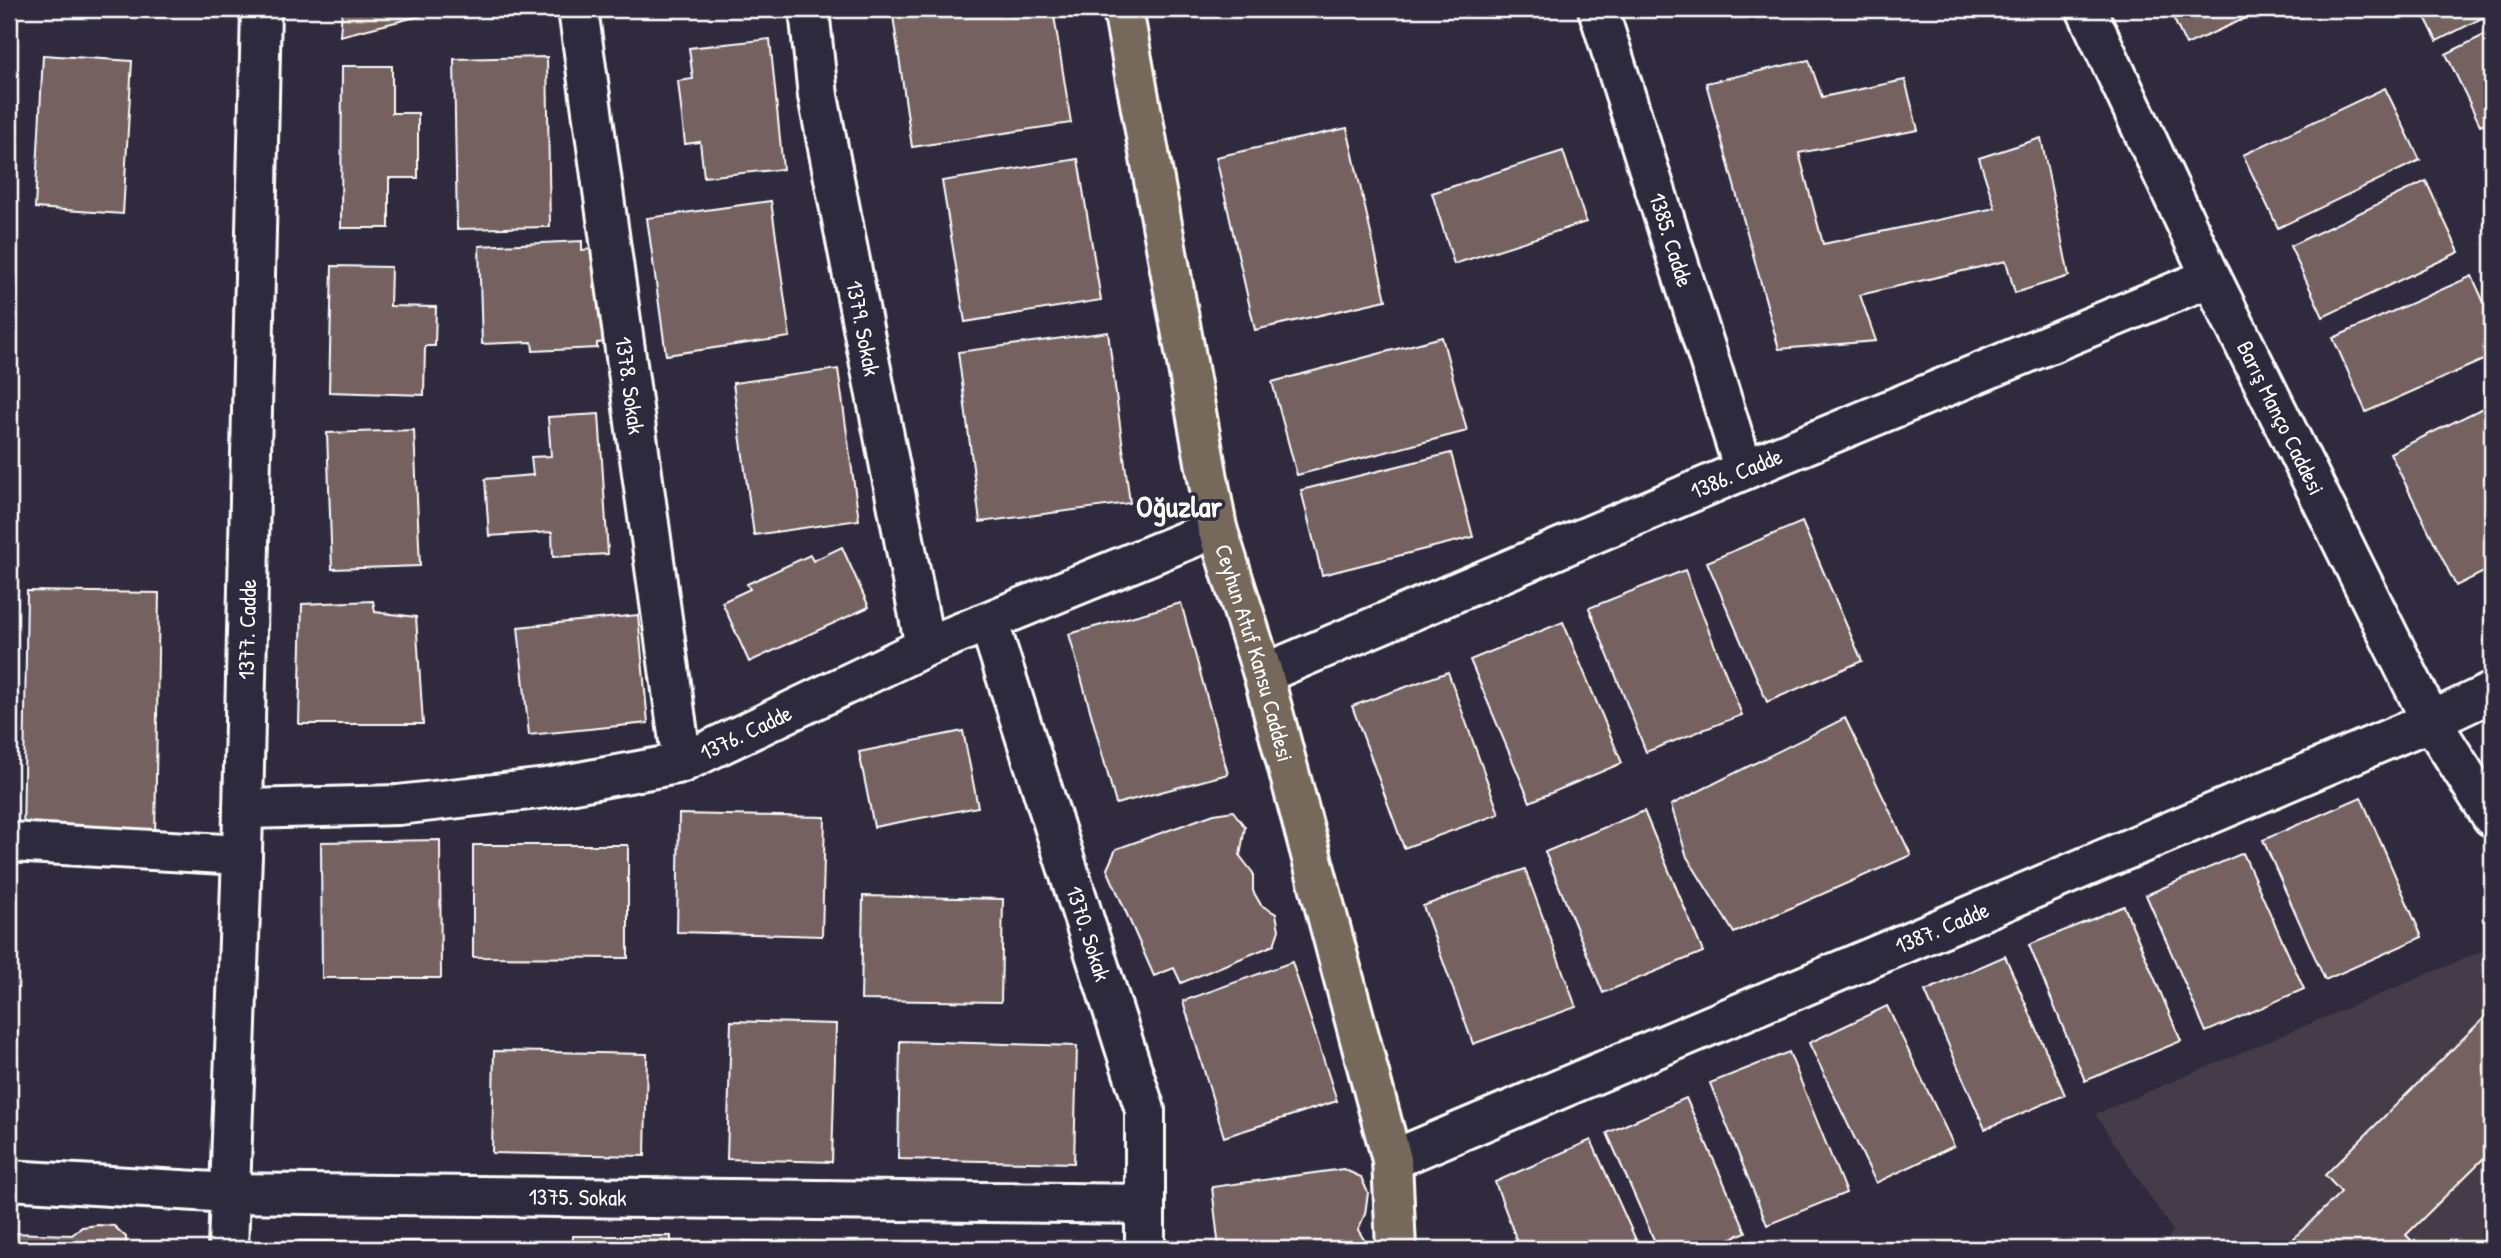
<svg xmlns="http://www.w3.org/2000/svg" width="2501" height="1258" font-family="'Patrick Hand',sans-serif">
<rect width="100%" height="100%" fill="#2f2a3d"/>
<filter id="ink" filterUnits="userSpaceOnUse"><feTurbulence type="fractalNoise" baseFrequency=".0143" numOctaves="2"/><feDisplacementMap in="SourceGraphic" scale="14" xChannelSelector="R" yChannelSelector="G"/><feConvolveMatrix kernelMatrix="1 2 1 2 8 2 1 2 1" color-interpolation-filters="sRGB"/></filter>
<g filter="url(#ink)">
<!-- built -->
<path fill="#443b48" d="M2492,947v302h-330l11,-18 -78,-117z"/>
<!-- building -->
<path fill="#746261" stroke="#fff" stroke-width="2" d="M342,9h106l-108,27z
M892,9h161l18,114 -159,24z
M2169,9h97l-80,36z
M2421,9h71v4l-55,28z
M2492,31v89l-12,5 -34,-71z
M770,39l13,130 -79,8 -4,-35 -15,2 -7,-63 15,-2 -4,-31z
M43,55l89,6 -9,153 -88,-6z
M547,57l3,170 -93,2 -3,-170z
M1809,60l13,37 83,-17 13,50 -119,23 24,91 172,-36 -16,-50 62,-20 28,138 -54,17 -9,-32 -146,34 16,46 -97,8 -73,-266z
M342,66h50v47h26v65h-29v50h-48z
M2385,88l35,72 -142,68 -35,-73z
M1347,128l39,172 -131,30 -39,-173z
M1563,151l23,71 -132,42 -22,-71z
M1078,159l23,141 -136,22 -23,-141z
M2426,181l33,71 -136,65 -33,-71z
M771,201l19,136 -124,18 -19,-137z
M582,241v9l11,-1 1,39h10l2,54 -9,1v5l-64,3 -1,-9 -50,2 -3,-98z
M332,266l59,1 -1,39 46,1 -1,39h-10l-1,49 -95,-3z
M2472,276l20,44v36l-126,56 -33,-74z
M1108,332l22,171 -150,19 -22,-170z
M1442,337l25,94 -170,44 -25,-93z
M838,369l21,151 -105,15 -21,-152z
M2491,404l1,164 -36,18 -66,-133z
M599,414l9,140 -55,3 -1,-25 -63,4 -4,-57 48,-4 -2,-18 20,-1 -3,-39z
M414,430l6,136 -88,3 -5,-136z
M1451,453l22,84 -151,38 -21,-85z
M1802,522l60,139 -95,41 -60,-140z
M842,547l27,60 -120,55 -27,-60 28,-13 -3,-5 63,-29 3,6z
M1685,570l57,145 -96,37 -57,-144z
M27,591l132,2 -4,247 -132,-2z
M373,601l2,11 41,5 7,107h-124l3,-120z
M1181,603l47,171 -112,30 -47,-170z
M638,615l10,108 -119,12 -11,-108z
M1563,622l59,141 -92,39 -60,-142z
M1448,672l51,142 -95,34 -52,-142z
M1845,718l66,137 -177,78 -47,-76 -16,-52z
M963,731l15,76 -104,20 -15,-75z
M2361,797l61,140 -97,43 -62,-140z
M1233,811l12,16 -5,29 13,17v18l8,14 15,9 3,16 -5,15 -93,38 -7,-15 -20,8 -47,-107 9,-20 98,-35z
M1644,811l59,141 -100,41 -58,-141z
M679,814l146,3 -3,119 -145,-4z
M440,840l1,138h-119l-1,-136z
M473,845h155v113l-155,-1z
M2243,853l61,136 -98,43 -60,-137z
M1525,869l51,138 -103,37 -50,-138z
M863,896l140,3 -2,103 -140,-2z
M2124,906l57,135 -96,40 -56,-136z
M2005,956l60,139 -80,34 -60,-138z
M1292,962l45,139 -113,36 -41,-136z
M1887,1006l67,140 -78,37 -67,-140z
M2492,1010v140l-86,85 14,14h-137l58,-57 -16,-17z
M731,1021l105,3 -4,138 -105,-3z
M900,1041l177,5 -3,117 -176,-4z
M494,1051l153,3 -2,102 -153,-3z
M1789,1052l57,141 -79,32 -57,-142z
M1686,1098l60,134 -40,17h-48l-51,-116z
M1591,1140l49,109h-120l-25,-67z
M1343,1169l18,8 7,16 -3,21 -7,16 10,16 -1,3h-148l-7,-62z
M98,1225l16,1 12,11v12h-117v-16l63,2 10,-8z
M573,1236h98v13h-99z
M299,1241l181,1v7h-181z
M743,1241l181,4v4h-181z"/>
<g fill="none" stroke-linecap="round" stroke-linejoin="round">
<defs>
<g id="minor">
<path id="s1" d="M578,9l104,754"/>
<path id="s2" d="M809,9l9,87 107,551"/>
<path id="s3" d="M1598,9l146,461"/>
<path id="s4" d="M2086,9l125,268 220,444 61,96"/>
<path id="s5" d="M989,623l156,487v139"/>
<path id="s6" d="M1263,674l481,-204 467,-193"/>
<path id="s7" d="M243,809l155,-4 149,-17 135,-25 243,-116 292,-119"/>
<path d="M9,842l233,13"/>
<path id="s8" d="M1392,1160l1039,-439 61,-29"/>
<path id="s9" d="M9,1180l222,13 914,11"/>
<path id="s10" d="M228,1249l14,-394 19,-846"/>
</g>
<g id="major">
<path id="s11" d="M1123,9l94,519 46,146 129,486 4,89"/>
</g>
</defs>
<!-- minor casing -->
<use href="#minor" stroke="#fff" stroke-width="44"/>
<!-- major casing -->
<use href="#major" stroke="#fff" stroke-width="44"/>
<!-- minor -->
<use href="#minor" stroke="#2f2a3d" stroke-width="38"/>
<!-- major -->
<use href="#major" stroke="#76695c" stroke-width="38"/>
</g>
</g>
<g text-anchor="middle" stroke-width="7" stroke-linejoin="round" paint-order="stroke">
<!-- street labels -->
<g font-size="23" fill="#fff" stroke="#2f2a3d">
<text dy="8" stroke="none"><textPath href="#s3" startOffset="242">1385. Cadde</textPath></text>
<text dy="8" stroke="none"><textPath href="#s2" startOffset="324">1379. Sokak</textPath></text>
<text dy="8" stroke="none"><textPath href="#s1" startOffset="380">1378. Sokak</textPath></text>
<text dy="8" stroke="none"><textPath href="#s4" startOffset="453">Barış Manço Caddesi</textPath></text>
<text dy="8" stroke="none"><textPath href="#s6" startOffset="514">1386. Cadde</textPath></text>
<text dy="8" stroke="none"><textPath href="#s10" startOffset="620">1377. Cadde</textPath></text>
<text dy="8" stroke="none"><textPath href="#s11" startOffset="658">Ceyhun Atuf Kansu Caddesi</textPath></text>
<text dy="8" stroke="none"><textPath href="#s7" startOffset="513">1376. Cadde</textPath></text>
<text dy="8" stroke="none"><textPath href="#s8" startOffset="597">1387. Cadde</textPath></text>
<text dy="8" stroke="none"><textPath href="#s5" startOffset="326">1370. Sokak</textPath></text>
<text dy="8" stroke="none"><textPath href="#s9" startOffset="569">1375. Sokak</textPath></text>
</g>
<!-- district labels -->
<g font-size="30" font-weight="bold" fill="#fff" stroke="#2f2a3d">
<text x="1179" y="517">Oğuzlar</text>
</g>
</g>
<!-- margin -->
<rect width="2501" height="1258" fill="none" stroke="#2f2a3d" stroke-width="35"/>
<rect x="18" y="18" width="2466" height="1223" fill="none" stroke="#fff" stroke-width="2.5" filter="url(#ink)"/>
</svg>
